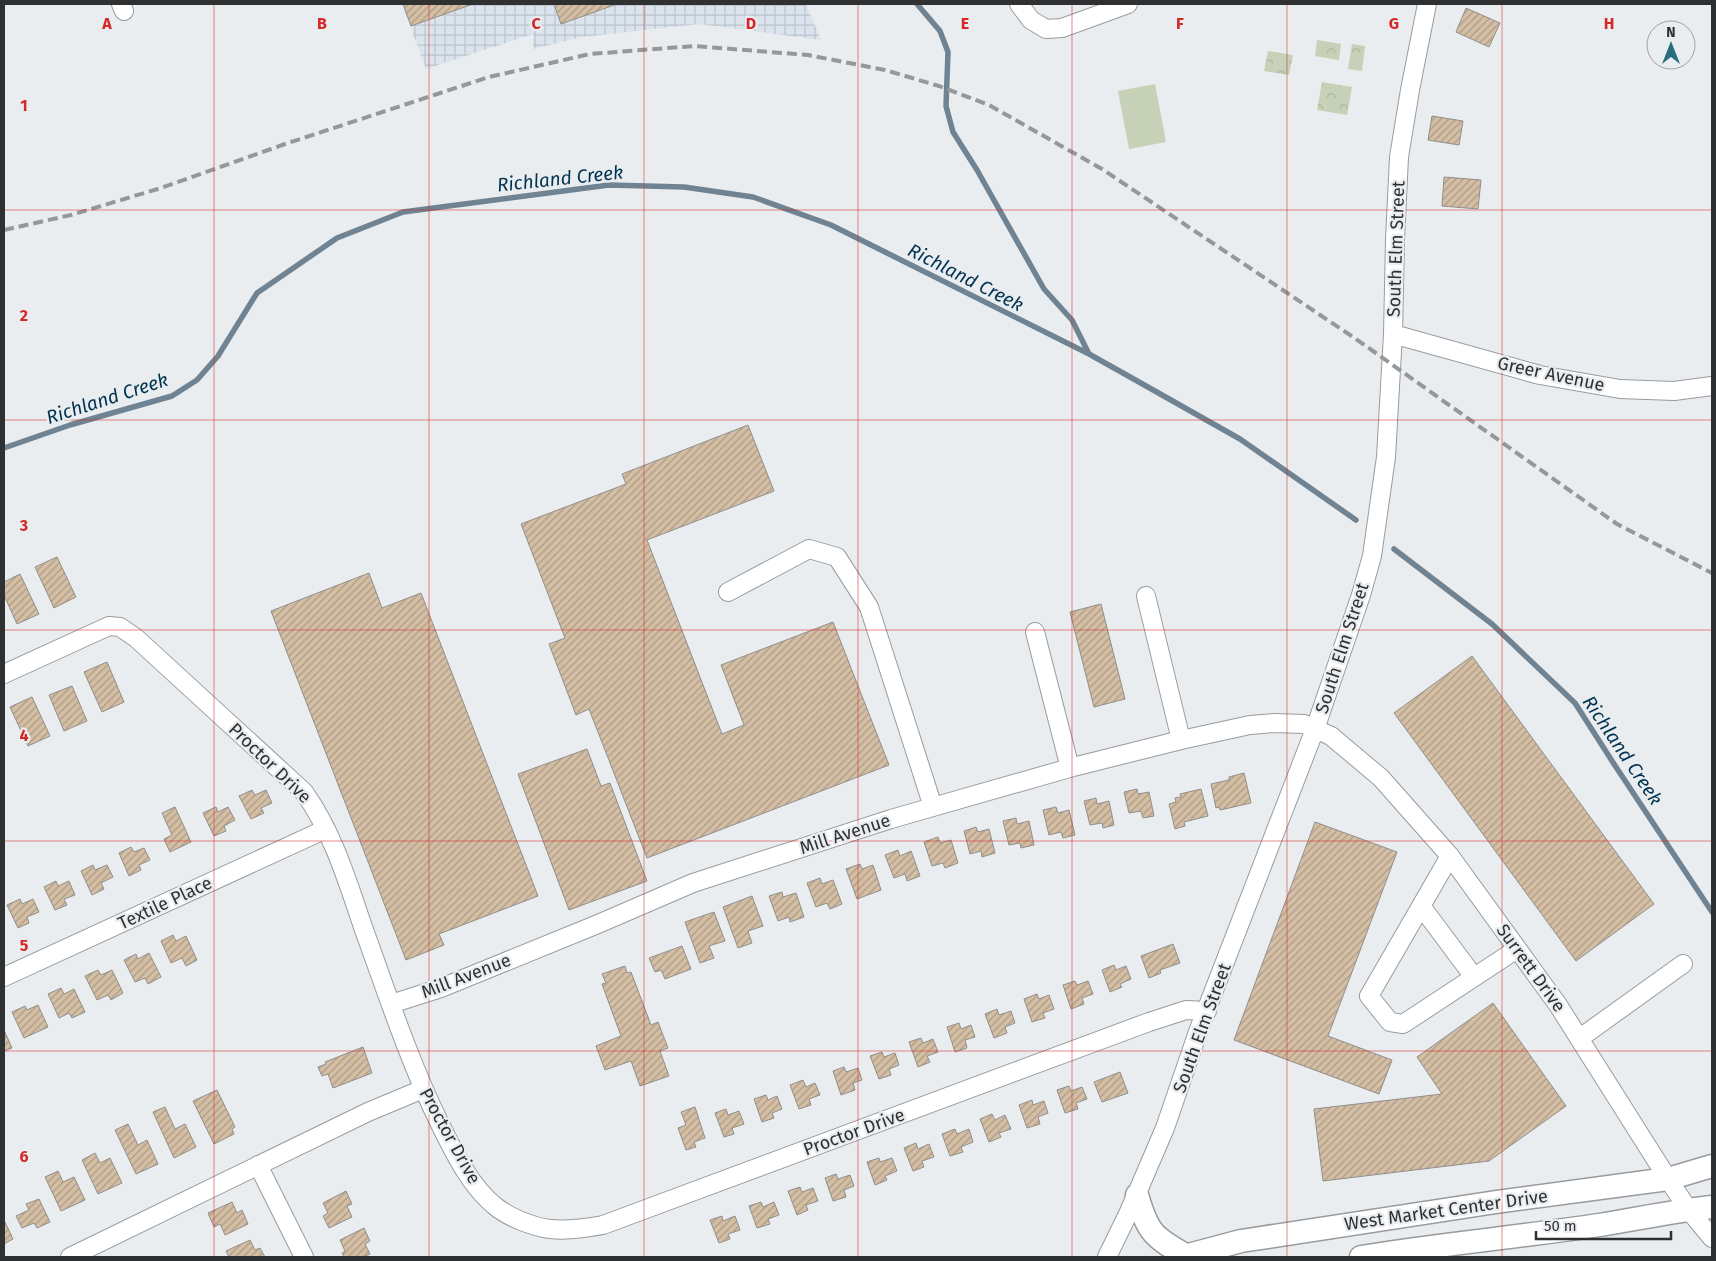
<svg xmlns="http://www.w3.org/2000/svg" width="1716" height="1261" font-family="'Fira Sans',sans-serif">
<defs>
<pattern id="industrial-grid" width="8" height="8" patternUnits="userSpaceOnUse" patternTransform="scale(1.25)"><rect width="8" height="8" fill="#dbe4ed"/><path d="M0 4h8M4 0v8" fill="none" stroke="#bcc4cc"/></pattern>
<pattern id="park-crowns" width="20" height="18" patternUnits="userSpaceOnUse" patternTransform="scale(1.25)"><rect width="20" height="18" fill="#c6d1b8"/><path d="M2 6a3 3 0 1 1 6 0M12 15a3 3 0 1 1 6 0" fill="none" stroke="#aab49f"/></pattern>
<pattern id="building-hatch" width="6" height="6" patternUnits="userSpaceOnUse" patternTransform="scale(1.25)"><rect width="6" height="6" fill="#d4bea4"/><path d="M-1 1l2-2M0 6l6-6M5 7l2-2" fill="none" stroke="#ac9b86"/></pattern>
</defs>
<rect width="100%" height="100%" fill="#eaedf0"/>
<!-- industrial -->
<path fill="url(#industrial-grid)" d="M402,4h404l15,36 -122,-16 -117,13 -49,12v-15l-107,35z"/>
<!-- park -->
<path fill="url(#park-crowns)" d="M1317,40l24,4 -2,16 -24,-4z
M1352,44l13,2 -3,25 -14,-2z
M1268,51l25,4 -4,20 -25,-4z
M1322,82l30,5 -5,28 -30,-5z"/>
<!-- pitch -->
<path fill="#c6d1b8" d="M1155,84l11,58 -37,7 -11,-58z"/>
<g fill="none" stroke-linecap="round" stroke-linejoin="round">
<!-- stream -->
<path stroke="#6f8392" stroke-width="5.5" d="M917,4l23,27 8,21 -2,54 7,26 24,38 67,119 28,31 17,34
M4,448l66,-23 102,-29 25,-16 21,-24 39,-63 80,-55 66,-26 206,-27 75,2 69,10 78,28 258,129 50,28 101,57 116,81
M1394,549l98,75 83,79 39,61 98,148"/>
</g>
<!-- building -->
<path fill="url(#building-hatch)" stroke="#908e8b" d="M403,4h70l-62,22z
M554,4h63l-56,20z
M1466,8l34,15 -11,24 -33,-15z
M1432,116l31,5 -4,24 -31,-5z
M1444,177l37,3 -3,29 -36,-3z
M748,425l26,66 -127,49 75,194 22,-9 -23,-60 112,-43 56,143 -242,93 -58,-149 -13,6 -27,-71 16,-6 -44,-114 105,-40 -4,-10z
M57,557l19,40 -22,11 -19,-41z
M369,573l13,35 39,-15 117,303 -99,38 5,11 -38,15 -135,-349z
M20,574l19,40 -22,10 -13,-29v-13z
M1101,604l24,95 -31,8 -24,-95z
M1472,656l182,248 -78,57 -182,-248z
M107,662l17,40 -22,10 -18,-40z
M72,686l15,35 -23,10 -15,-36z
M32,697l18,39 -22,10 -18,-39z
M587,749l14,37 9,-3 37,98 -78,29 -51,-136z
M1244,773l7,30 -31,7 -1,-3 -3,1 -5,-24 18,-4v-3z
M1137,789l1,5 11,-2 5,24 -11,2 -2,-7 -12,2 -5,-21z
M1201,789l7,27 -24,6 1,4 -10,3 -6,-25 7,-2 -1,-4 6,-1 -1,-3z
M252,790l3,5 11,-5 6,13 -11,5 3,5 -13,6 -12,-23z
M1096,798l1,6 12,-3 5,24 -11,3 -1,-5 -12,2 -6,-24z
M175,807l16,35 -21,10 -6,-13 8,-4 -10,-22z
M216,807l2,5 10,-5 7,13 -11,6 2,5 -12,5 -11,-23z
M1056,807l2,6 11,-3 6,25 -12,3 -2,-6 -12,3 -6,-25z
M1016,818l1,6 12,-3 5,24 -13,3 -1,-5 -11,2 -6,-24z
M1315,822l82,30 -69,184 64,24 -13,34 -145,-54z
M976,827l2,5 11,-3 6,24 -13,4 -1,-6 -11,3 -6,-23z
M938,837l2,6 11,-3 7,23 -13,5 -2,-5 -11,3 -8,-24z
M131,847l3,5 10,-4 6,12 -11,5 2,5 -12,6 -10,-23z
M898,850l2,6 11,-5 9,25 -13,5 -2,-7 -11,4 -9,-23z
M860,864l2,5 11,-4 8,25 -24,9 -11,-30z
M93,865l2,5 12,-5 6,12 -12,6 3,6 -12,6 -11,-24z
M820,878l2,6 11,-4 9,24 -12,5 -3,-6 -11,4 -9,-24z
M56,881l2,5 11,-5 6,14 -11,4 3,6 -12,5 -11,-23z
M782,892l1,5 13,-4 8,24 -14,5 -1,-5 -11,4 -9,-25z
M752,896l11,30 -15,5 4,12 -14,5 -15,-41z
M20,899l2,5 11,-5 6,13 -12,5 2,6 -11,5 -11,-23z
M714,912l11,29 -16,5 5,12 -14,5 -15,-41z
M173,935l3,6 10,-5 11,24 -11,6 -4,-8 -11,5 -10,-22z
M1173,944l7,19 -20,7 1,3 -12,5 -8,-22z
M682,946l9,23 -26,10 -4,-9 -6,2 -6,-14z
M149,953l12,24 -13,7 -3,-6 -10,4 -11,-22 12,-6 2,5z
M1114,965l2,5 10,-4 5,13 -11,5 2,3 -12,5 -8,-22z
M625,966l2,7 4,-1 20,53 7,-3 10,26 -8,3 9,25 -29,10 -9,-25 -26,9 -9,-24 25,-10 -19,-52 4,-1 -4,-9z
M98,970l3,5 11,-5 11,23 -12,7 -3,-5 -11,5 -12,-24z
M1075,981l2,4 11,-4 5,13 -11,4 2,6 -13,5 -8,-24z
M61,988l3,6 10,-5 11,23 -13,6 -3,-5 -10,5 -11,-24z
M1037,994l2,5 10,-4 5,14 -11,4 2,5 -13,4 -8,-23z
M1493,1003l73,103 -77,55 -166,20 -9,-72 128,-15 -25,-37z
M38,1005l10,22 -24,11 -12,-26 13,-6 2,4z
M997,1009l2,6 12,-4 4,12 -10,4 2,6 -13,5 -9,-24z
M959,1023l2,6 10,-4 4,12 -10,3 2,8 -12,4 -8,-25z
M4,1030l8,18 -8,3z
M921,1038l2,5 10,-4 5,13 -11,4 3,6 -12,5 -9,-25z
M363,1047l9,26 -39,15 -5,-14 -6,2 -4,-9 8,-3 -1,-2z
M882,1052l2,5 11,-4 4,12 -10,4 2,6 -12,4 -9,-23z
M844,1067l2,5 12,-4 4,12 -9,3 2,7 -14,5 -8,-24z
M1120,1072l8,21 -26,9 -8,-20z
M803,1080l3,7 9,-4 5,12 -11,4 2,6 -12,4 -9,-24z
M1069,1086l2,5 11,-4 5,12 -11,4 2,6 -13,4 -8,-23z
M217,1090l18,37 -3,2 2,5 -20,10 -21,-43z
M766,1095l2,5 9,-4 5,13 -10,4 2,5 -12,4 -8,-23z
M1032,1100l1,5 11,-4 4,12 -10,4 2,7 -13,4 -8,-23z
M165,1107l10,22 10,-5 11,23 -22,11 -21,-46z
M695,1107l10,31 -11,4 2,5 -10,3 -8,-22 8,-3 -5,-13z
M726,1109l2,6 11,-4 5,13 -12,4 2,6 -10,3 -9,-24z
M992,1114l3,6 10,-5 6,14 -12,4 2,4 -12,5 -9,-23z
M128,1124l10,21 9,-5 11,24 -22,10 -21,-44z
M955,1129l2,5 12,-5 4,13 -12,5 2,5 -13,4 -8,-22z
M916,1143l2,6 11,-5 5,13 -12,4 2,6 -11,4 -9,-23z
M95,1153l5,10 10,-5 12,25 -24,11 -16,-34z
M879,1158l1,4 12,-4 5,13 -12,5 2,4 -12,5 -8,-23z
M58,1171l5,11 11,-5 11,23 -24,11 -16,-34z
M836,1174l2,5 12,-4 4,11 -10,4 2,7 -13,4 -8,-23z
M800,1187l2,5 11,-4 5,13 -12,4 2,5 -11,5 -9,-24z
M346,1191l6,13 -5,2 5,11 -23,11 -6,-12 5,-3 -5,-10z
M39,1199l11,23 -13,6 -3,-5 -12,5 -6,-12 13,-6 -3,-6z
M232,1202l5,11 5,-3 6,14 -23,11 -5,-11 -6,3 -6,-14z
M761,1202l2,5 11,-5 5,13 -11,4 2,5 -13,4 -8,-22z
M722,1216l1,5 12,-5 5,14 -12,4 2,5 -11,4 -9,-23z
M4,1220l9,19 -9,5z
M364,1228l6,13 -5,3 5,10 -7,3h-19l-2,-4 3,-2 -5,-11z
M250,1240l5,10 5,-2 5,9h-36l-3,-6z"/>
<g fill="none" stroke-linecap="round" stroke-linejoin="round">
<defs>
<path id="minor" d="M121,4l3,7
M1019,4l12,16 15,9 16,-1 66,-24
M1393,334l147,41 80,14 54,2 38,-5
M728,592l81,-43 28,8 32,50 64,200
M1146,596l35,144
M1035,632l35,136
M4,674l105,-48 11,1 16,11 168,154c29,41 43,88 59,135 24,66 46,134 77,197 14,28 30,62 55,82 13,11 38,21 55,23 18,2 36,-1 53,-4l546,-203 37,-12 21,1
M1450,856l-81,140 21,26 13,2 114,-75
M1421,906l53,71
M4,977l322,-148
M391,1004l50,-16 157,-64 95,-41 198,-64 182,-52 108,-27 69,-15 24,-2 30,1 27,12 50,42 69,78 108,149 110,174 20,30 24,29
M1580,1038l103,-74
M258,1165l46,92
M70,1257l298,-145 55,-23
M1107,1257l21,-43 37,-86 34,-99 116,-300 46,-134 11,-39 14,-99 7,-123 2,-94 4,-83 11,-67 17,-86"/>
<path id="major" d="M1137,1195c11,38 16,42 50,61
M1181,1257l60,-16 255,-39 172,-23 44,-13
M1361,1257c79,-13 159,-20 238,-32 38,-6 75,-14 113,-18"/>
</defs>
<!-- minor casing -->
<use href="#minor" stroke="#989b9e" stroke-width="20"/>
<!-- major casing -->
<use href="#major" stroke="#989b9e" stroke-width="25"/>
<!-- minor -->
<use href="#minor" stroke="#fff" stroke-width="18"/>
<!-- major -->
<use href="#major" stroke="#fff" stroke-width="22"/>
<!-- rail -->
<path stroke="#959799" stroke-width="4" stroke-dasharray="10 5" stroke-linecap="butt" d="M4,230l67,-15 90,-27 124,-44 204,-67 101,-23 104,-8 114,9 77,15 54,16 50,19 113,64 254,170 261,185 95,49"/>
</g>
<!-- grid -->
<path fill="none" stroke="#d62828" stroke-width="1" stroke-opacity="0.55" d="M214,4v1253M429,4v1253M644,4v1253M858,4v1253M1072,4v1253M1287,4v1253M1502,4v1253M4,210h1708M4,420h1708M4,630h1708M4,841h1708M4,1051h1708"/>
<g text-anchor="middle" stroke-width="4.5" stroke-linejoin="round" paint-order="stroke">
<!-- street labels -->
<g font-size="18" fill="#2f3031" stroke="#eaedf0">
<text transform="translate(1396 249) rotate(-88)" y="6">South Elm Street</text>
<text transform="translate(1551 374) rotate(12)" y="6">Greer Avenue</text>
<text transform="translate(1342 648) rotate(-72)" y="6">South Elm Street</text>
<text transform="translate(270 763) rotate(44)" y="6">Proctor Drive</text>
<text transform="translate(845 834) rotate(-18)" y="6">Mill Avenue</text>
<text transform="translate(165 903) rotate(-25)" y="6">Textile Place</text>
<text transform="translate(1531 968) rotate(54)" y="6">Surrett Drive</text>
<text transform="translate(466 976) rotate(-21)" y="6">Mill Avenue</text>
<text transform="translate(1202 1028) rotate(-70)" y="6">South Elm Street</text>
<text transform="translate(854 1132) rotate(-20)" y="6">Proctor Drive</text>
<text transform="translate(450 1136) rotate(61)" y="6">Proctor Drive</text>
<text transform="translate(1446 1210) rotate(-8)" y="6">West Market Center Drive</text>
</g>
<!-- water labels -->
<g font-size="19" font-style="italic" fill="#003351" stroke="#eaedf0">
<text transform="translate(560 178) rotate(-6)" y="7">Richland Creek</text>
<text transform="translate(966 277) rotate(27)" y="7">Richland Creek</text>
<text transform="translate(107 398) rotate(-18)" y="7">Richland Creek</text>
<text transform="translate(1623 750) rotate(56)" y="7">Richland Creek</text>
</g>
</g>
<g font-size="16" text-anchor="middle" font-weight="bold" fill="#d62828" stroke="#eaedf0" stroke-width="4.5" stroke-linejoin="round" paint-order="stroke">
<text x="107" y="29">A</text>
<text x="322" y="29">B</text>
<text x="536" y="29">C</text>
<text x="751" y="29">D</text>
<text x="965" y="29">E</text>
<text x="1180" y="29">F</text>
<text x="1394" y="29">G</text>
<text x="1609" y="29">H</text>
<text x="24" y="111">1</text>
<text x="24" y="321">2</text>
<text x="24" y="531">3</text>
<text x="24" y="741">4</text>
<text x="24" y="951">5</text>
<text x="24" y="1162">6</text>
</g>
<!-- border -->
<rect width="1716" height="1261" fill="none" stroke="#2f3031" stroke-width="10"/>
<!-- north arrow -->
<g transform="translate(1671 45)"><circle r="24" fill="#eaedf0" stroke="#9fa1a4"/>
<path d="M0-4L9 19L0 12L-9 19Z" fill="#2a6e7e"/>
<text y="-8" font-size="14" font-weight="bold" text-anchor="middle" fill="#2f3031">N</text>
</g>
<!-- scale -->
<path d="M1536 1231v8h135v-8" fill="none" stroke="#2f3031" stroke-width="2.5"/>
<text x="1544" y="1231" font-size="15" fill="#2f3031" stroke="#eaedf0" stroke-width="4" paint-order="stroke">50 m</text>
</svg>
